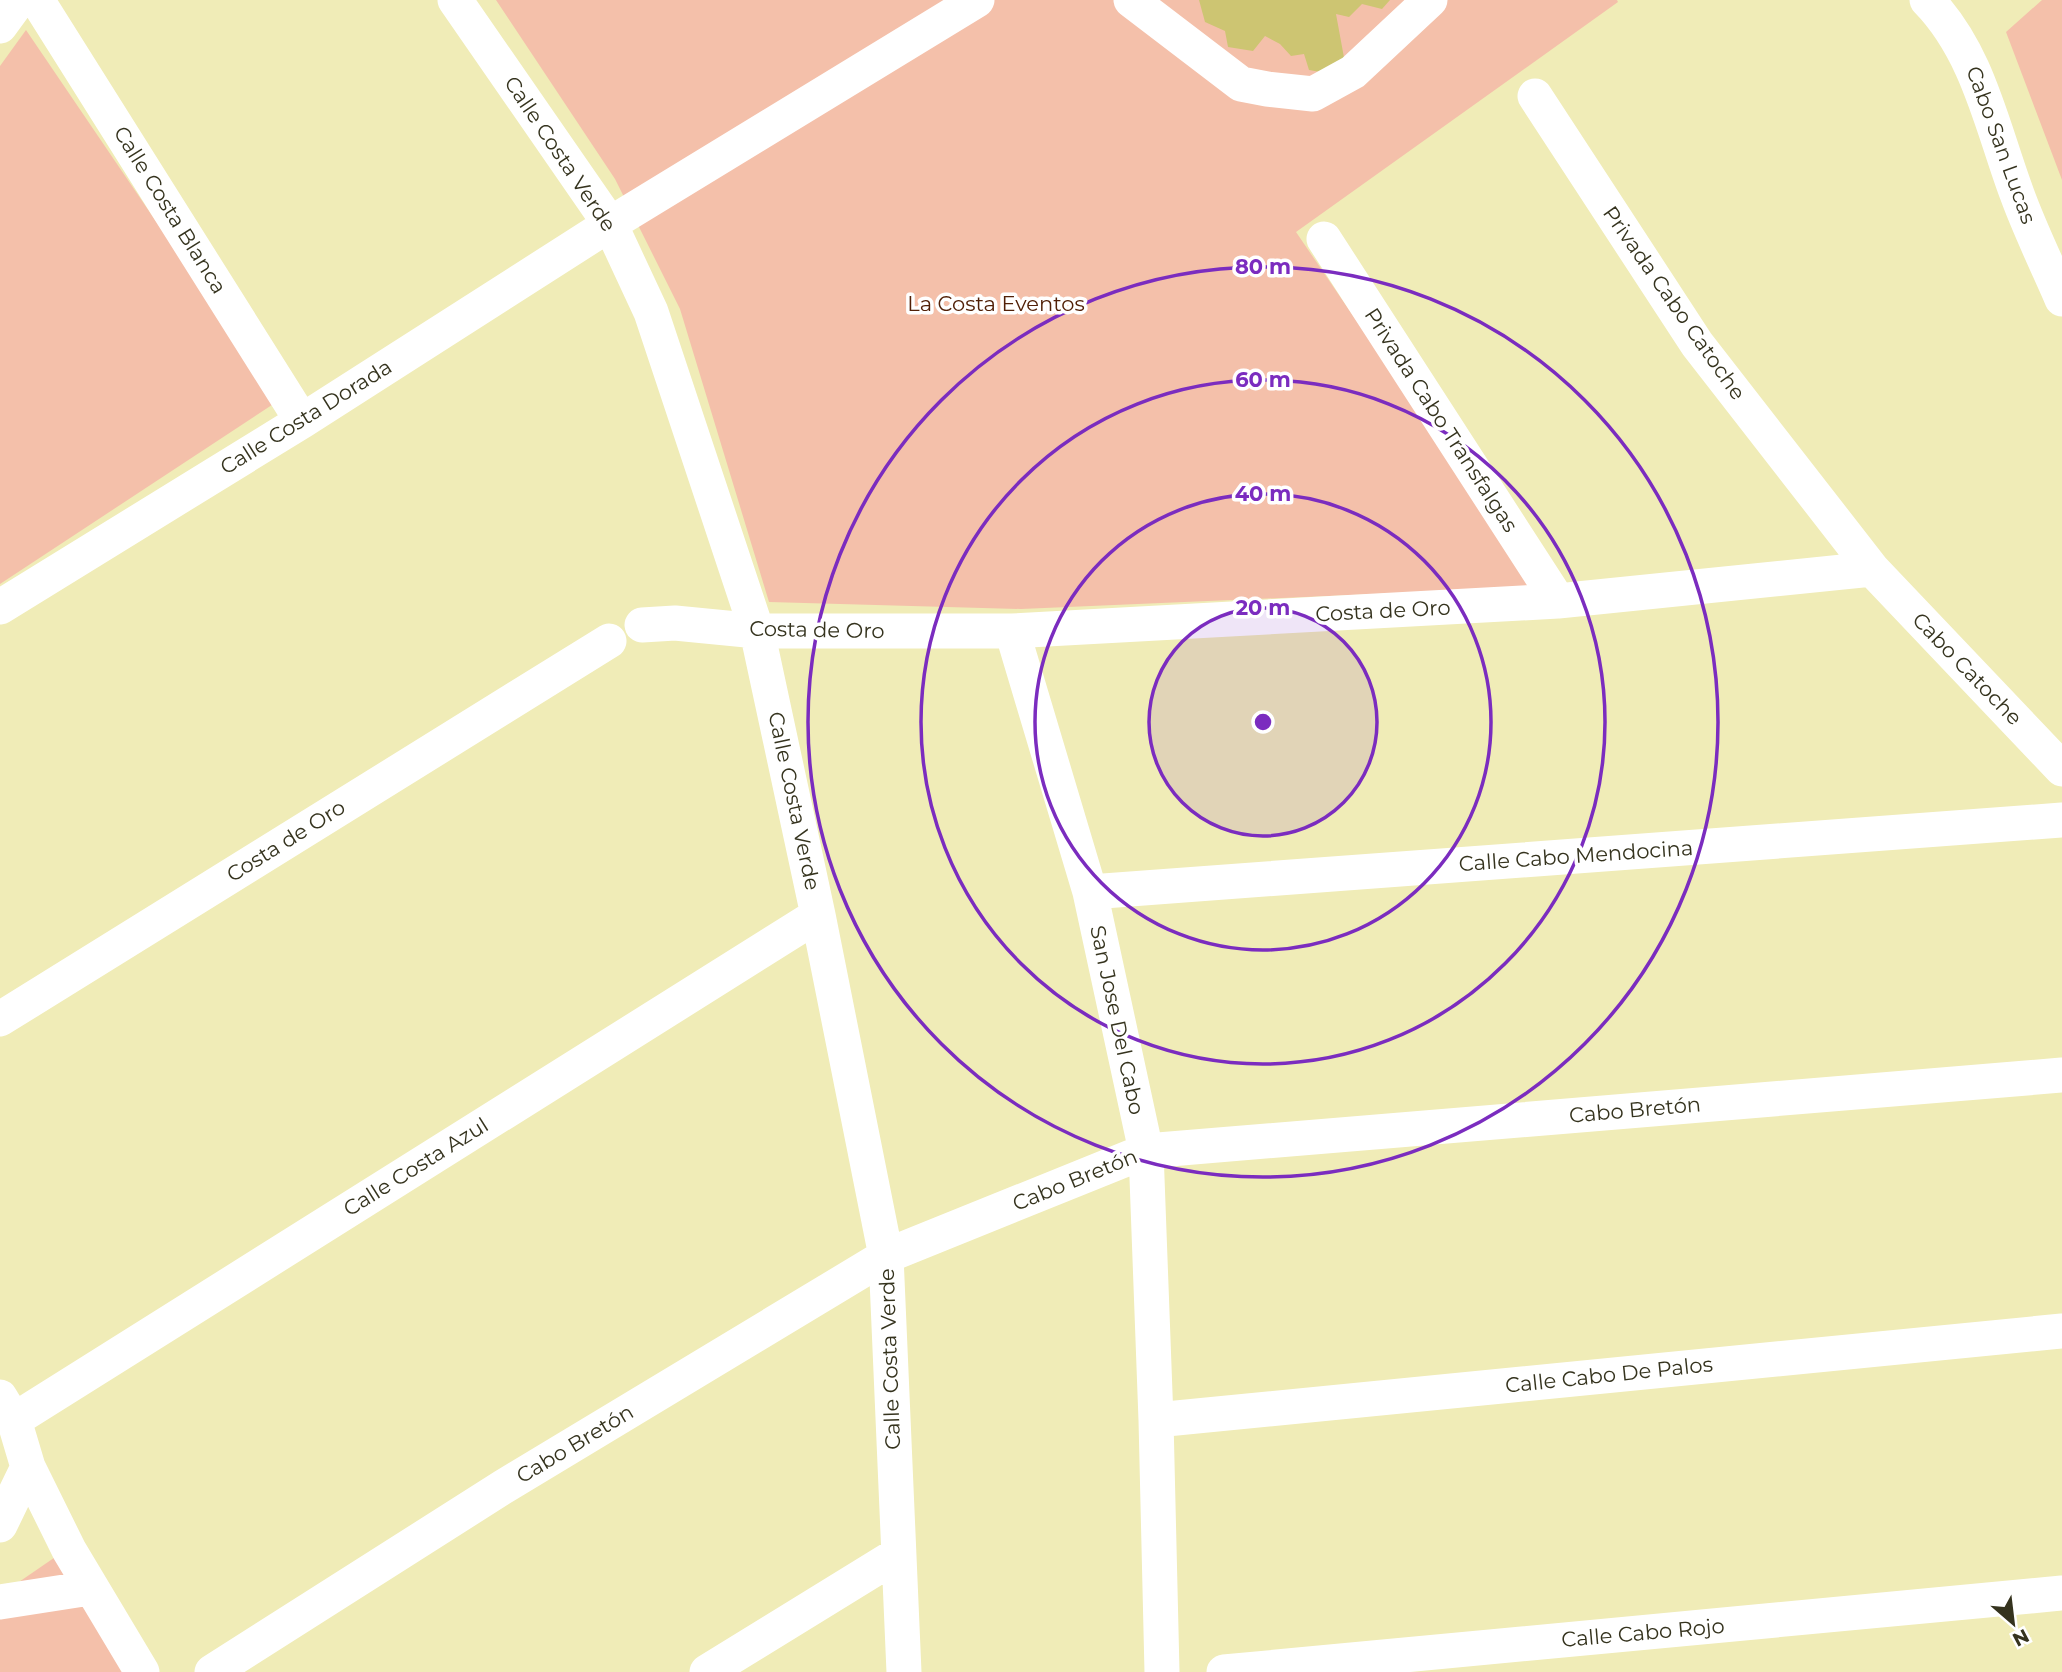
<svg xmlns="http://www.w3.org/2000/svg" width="2062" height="1672" font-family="Montserrat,sans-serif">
<rect width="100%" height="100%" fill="#f0ecb7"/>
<!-- green -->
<path fill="#f4c0aa" d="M496,0h1121l1,2 -322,230 242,355 -517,22 -252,-7 -89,-293 -65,-130z
M2042,0h20v180l-56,-148z
M26,30l252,371 -278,183v-518z
M64,1551l67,121h-131v-77z"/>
<!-- building -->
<path fill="#cdc572" d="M1199,0h191l-8,9 -20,-5 -13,13 -13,-3 9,49 -8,12 -28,-5 -5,-16 -13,2 -11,-12 -15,-8 -12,15 -25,-4 -3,-16 -20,-9z"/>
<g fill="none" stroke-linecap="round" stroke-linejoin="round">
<!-- minor -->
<path stroke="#fff" stroke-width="35" d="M37,0l265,421
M455,0l155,224 41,88 106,319 61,284 68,341 18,416
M1131,0l110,84 26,5 46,5 40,-22 77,-72
M1927,0c51,52 65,127 90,194 13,36 30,70 45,105
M0,26l19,-26
M1535,96l162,248 175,225 190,200
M1324,239l234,362
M0,607l302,-186 308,-197 367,-224
M642,625l33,-2 82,8h255l546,-30 314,-32
M1012,631l78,261 56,259 10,269 6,252
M1090,892l972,-72
M0,1019l609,-378
M0,1397l14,23 14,47 41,83 73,122
M14,1420l804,-505
M1156,1420l906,-89
M0,1525l28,-58
M0,1602l90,-14
M212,1672l291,-185 383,-231 260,-105 916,-76
M707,1672l190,-117
M1224,1672l838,-79"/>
</g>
<!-- distance rings -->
<circle cx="1263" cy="722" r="114" fill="#7b2cbf" fill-opacity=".12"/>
<g fill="none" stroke="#7b2cbf" stroke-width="3.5">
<circle cx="1263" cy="722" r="114"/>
<circle cx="1263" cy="722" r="228"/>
<circle cx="1263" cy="722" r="342"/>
<circle cx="1263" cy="722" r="455"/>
</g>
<g text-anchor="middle" stroke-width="7" stroke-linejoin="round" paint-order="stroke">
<!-- street labels -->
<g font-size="21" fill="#35331e" stroke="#fff">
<text transform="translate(2001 145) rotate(70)" y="7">Cabo San Lucas</text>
<text transform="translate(560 154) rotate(56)" y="7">Calle Costa Verde</text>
<text transform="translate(170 210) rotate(58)" y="7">Calle Costa Blanca</text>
<text transform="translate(1674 303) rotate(55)" y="7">Privada Cabo Catoche</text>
<text transform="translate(306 417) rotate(-32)" y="7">Calle Costa Dorada</text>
<text transform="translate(1441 420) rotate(57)" y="7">Privada Cabo Transfalgas</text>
<text transform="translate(1383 611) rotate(-3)" y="7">Costa de Oro</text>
<text transform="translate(817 630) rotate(1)" y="7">Costa de Oro</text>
<text transform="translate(1967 669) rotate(46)" y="7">Cabo Catoche</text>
<text transform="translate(794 801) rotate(78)" y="7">Calle Costa Verde</text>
<text transform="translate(286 841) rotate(-32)" y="7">Costa de Oro</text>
<text transform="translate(1576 856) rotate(-4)" y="7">Calle Cabo Mendocina</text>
<text transform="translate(1117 1020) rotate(78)" y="7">San Jose Del Cabo</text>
<text transform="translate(1635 1110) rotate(-5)" y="7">Cabo Bretón</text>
<text transform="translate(416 1167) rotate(-32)" y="7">Calle Costa Azul</text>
<text transform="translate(1075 1180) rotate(-22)" y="7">Cabo Bretón</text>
<text transform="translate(890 1359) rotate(-92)" y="7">Calle Costa Verde</text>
<text transform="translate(1609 1375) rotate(-6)" y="7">Calle Cabo De Palos</text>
<text transform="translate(575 1444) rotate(-31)" y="7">Cabo Bretón</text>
<text transform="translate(1643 1633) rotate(-5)" y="7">Calle Cabo Rojo</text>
</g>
<!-- park labels -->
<g font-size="21" fill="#512007" stroke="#fff">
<text x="996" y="311">La Costa Eventos</text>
</g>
</g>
<circle cx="1263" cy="722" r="10" fill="#7b2cbf" stroke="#fff" stroke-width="3.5"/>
<g font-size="21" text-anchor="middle" font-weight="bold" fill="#7b2cbf" stroke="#fff" stroke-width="7" stroke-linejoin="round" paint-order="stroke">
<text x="1263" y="274">80 m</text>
<text x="1263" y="387">60 m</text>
<text x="1263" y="501">40 m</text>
<text x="1263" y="615">20 m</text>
</g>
<!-- north arrow -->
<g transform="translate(2013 1623) rotate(152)" stroke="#ffffff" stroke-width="5" paint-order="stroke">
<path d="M0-5L12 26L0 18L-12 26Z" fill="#35331e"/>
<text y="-10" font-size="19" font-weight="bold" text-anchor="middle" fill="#35331e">N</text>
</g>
</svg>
